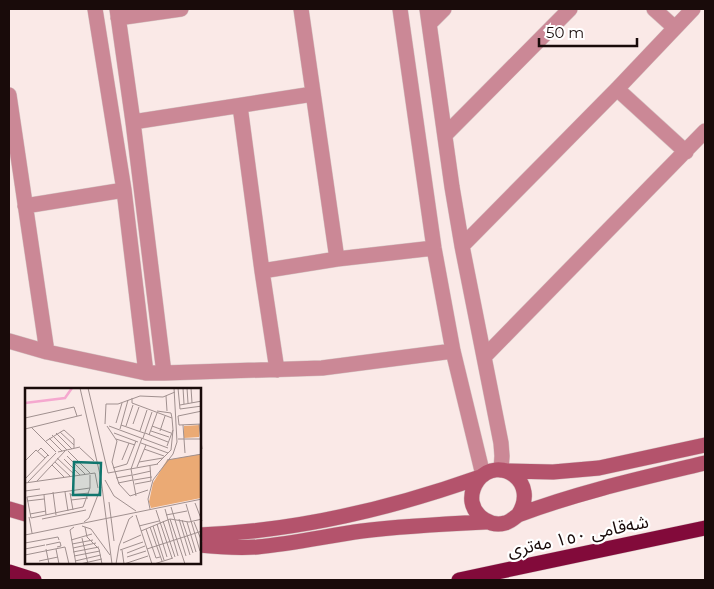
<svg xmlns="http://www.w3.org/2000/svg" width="714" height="589" font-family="Montserrat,'Noto Sans Arabic',sans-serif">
<rect width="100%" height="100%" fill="#fae9e7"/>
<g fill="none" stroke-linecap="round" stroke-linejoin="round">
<defs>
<path id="street" d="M95,9l29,181 22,183
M117,9l16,113 31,251
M301,9l36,250
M400,9l34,239 19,103 30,124
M427,9l25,178 10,59 39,197 1,13 -1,14
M654,9l21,19
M118,18l63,-9
M429,24l15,-15
M617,89l69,63
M9,95l38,257
M240,106l22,165 15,99
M133,122l180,-28
M445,135l125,-126
M25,206l99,-16
M462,246l155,-157 76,-80
M262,271l75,-12 97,-11
M9,341l38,11 99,21h18l158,-5 131,-17
M484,357l221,-226"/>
<path id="secondary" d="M507,471l46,1 46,-4 106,-23
M9,509l17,5
M518,515c22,-33 -19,-61 -40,-35 -5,7 -7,15 -6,22 3,15 19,25 33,21 5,-1 9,-5 13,-8 61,-23 124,-37 187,-52
M200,535c96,-4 190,-26 280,-58
M200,545c19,2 38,3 57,2 35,-3 70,-11 105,-16 42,-5 84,-7 125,-9"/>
<path id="highway" d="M9,572l25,8
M459,580l246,-52"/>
</defs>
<!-- street casing -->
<use href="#street" stroke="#d6c5c4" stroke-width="16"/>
<!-- secondary casing -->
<use href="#secondary" stroke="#d6c5c4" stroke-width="16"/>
<!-- highway casing -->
<use href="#highway" stroke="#d6c5c4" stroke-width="16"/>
<!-- street -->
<use href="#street" stroke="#cb8896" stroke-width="15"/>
<!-- secondary -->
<use href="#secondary" stroke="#b4536c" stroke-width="15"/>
<!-- highway -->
<use href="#highway" stroke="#820a3a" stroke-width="15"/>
</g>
<g text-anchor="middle" stroke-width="4.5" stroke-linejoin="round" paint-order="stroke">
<!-- street labels -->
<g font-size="18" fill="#190b0a" stroke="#fff">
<text transform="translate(578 536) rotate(-12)" y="6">شەقامی ١٥٠ مەتری</text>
</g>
</g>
<!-- overview -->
<g transform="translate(25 388)">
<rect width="176" height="176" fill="#fae9e7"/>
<path d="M175,37l-1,12 -15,1v-12z" fill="#ebaa74"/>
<path d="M176,66v44l-50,10 -2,-6 4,-19 14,-23z" fill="#ebaa74"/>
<path fill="none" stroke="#f5a8cf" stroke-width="2.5" d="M0,15l40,-5 7,-10"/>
<path fill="none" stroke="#a0908f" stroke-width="1" d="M55,0l21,91 11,85M63,0l20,85 50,-9M153,0l2,21 22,-3M158,0l1,16M162,0l1,15M166,0l1,15M141,8l1,15M107,10v5l40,15 1,12 -6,16M155,17l22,-4M132,23l14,2 1,5M177,23l-24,5 1,9 23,-1M0,30l49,-11 3,9M91,35l6,-20M80,36l1,-20h12l22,-8 23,1 12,-5M108,36l6,-17M174,36l3,25M96,37l23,8M158,37l2,28M82,38l10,15 -5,21 7,22 11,12 18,-6M84,38l59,22M101,38l7,-21M127,38l19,7M6,39l25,25M0,41l57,-14M95,41l8,-29M115,43l7,-21M126,43l18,6M135,43l5,-15M35,44l14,13M31,45l16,16M89,45l24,9M120,45l23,9M27,47l15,15M124,47l8,-22M24,50l13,13M118,50l9,-26M91,51l19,6M153,51h23M21,53l18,-11 10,9v9M116,55l27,10M55,60l14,13M119,61l20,7M13,63l3,-3 8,8M43,63l22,22M33,64l22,-5M42,68l18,18M32,70l18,17M39,71l16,16M97,72l7,-17M142,72l35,-6M0,73l11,-11 9,8M30,74l15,14M114,74l24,-4M132,76l14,-14 2,-20M27,77l12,12M125,78l1,15M112,79l9,-22M88,80l14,-4 9,-23M70,85l3,15M65,87v13l-7,19 -52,11 -4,-21 63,-9M108,87l18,-4M91,90l16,-3M0,91l23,-24M80,92l9,16 22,15M109,92l18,-3M12,93l28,-30M3,94l28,-29M0,95l70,-10M93,95l15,-3M110,96l16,-3M0,103l15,-2M28,104l3,23M40,104l3,19M45,105l3,17M19,107l2,20M45,107l19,-2M111,108l-5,-27 11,-31M46,112l17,-2M2,113l17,-2M84,114l5,39M170,115l7,18M161,116l14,47M146,119l15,49M125,121l-2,-10 5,-19 20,-26 4,-12 -3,-54M140,121l13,47M131,122l16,48M5,126l16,-3M111,127l16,49M141,127l21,-4M4,129l3,16M17,131l44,-9M145,131l15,45M154,131l11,36M157,132l11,33M138,133l12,36M59,134l5,-4 12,-31M162,134l9,30M169,134l8,20M132,136l10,33M57,138l9,3 19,26M114,138l20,-5M128,138l11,34M49,139l-4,3 6,34M60,139l2,10 12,12 3,15M125,139l12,34M121,141l10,29 4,-1M116,143l29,-12 19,3 13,-3M0,147l177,-36M57,150l6,26M46,152l21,-6M0,155l33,-6 1,3M98,155l18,-8M47,156l21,-4M21,157l14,-3 1,4 -4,1M48,160l23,-5M0,161l20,-4M21,161l3,15M31,161l3,15M122,161l55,-18M95,162l23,-8M97,162l2,14 24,-8M48,164l26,-5M102,165l18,-7M0,167l40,-8 4,17M49,168l26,-5M102,169l19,-6M14,173l19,-4M50,173l26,-6M55,176l22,-5M91,176l3,-18 10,-27 4,-3M129,176l19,-6"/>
<path fill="#0f766e" fill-opacity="0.15" stroke="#0f766e" stroke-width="2.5" d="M49,74l27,1 -1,32h-27z"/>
<rect width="176" height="176" fill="none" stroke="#190b0a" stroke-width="2.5"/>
</g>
<!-- border -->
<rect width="714" height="589" fill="none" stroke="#190b0a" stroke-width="20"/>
<!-- scale -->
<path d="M539 38v8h98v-8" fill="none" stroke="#190b0a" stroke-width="2.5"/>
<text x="546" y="38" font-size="15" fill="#190b0a" stroke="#ffffff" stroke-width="4" paint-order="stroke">50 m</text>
</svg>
